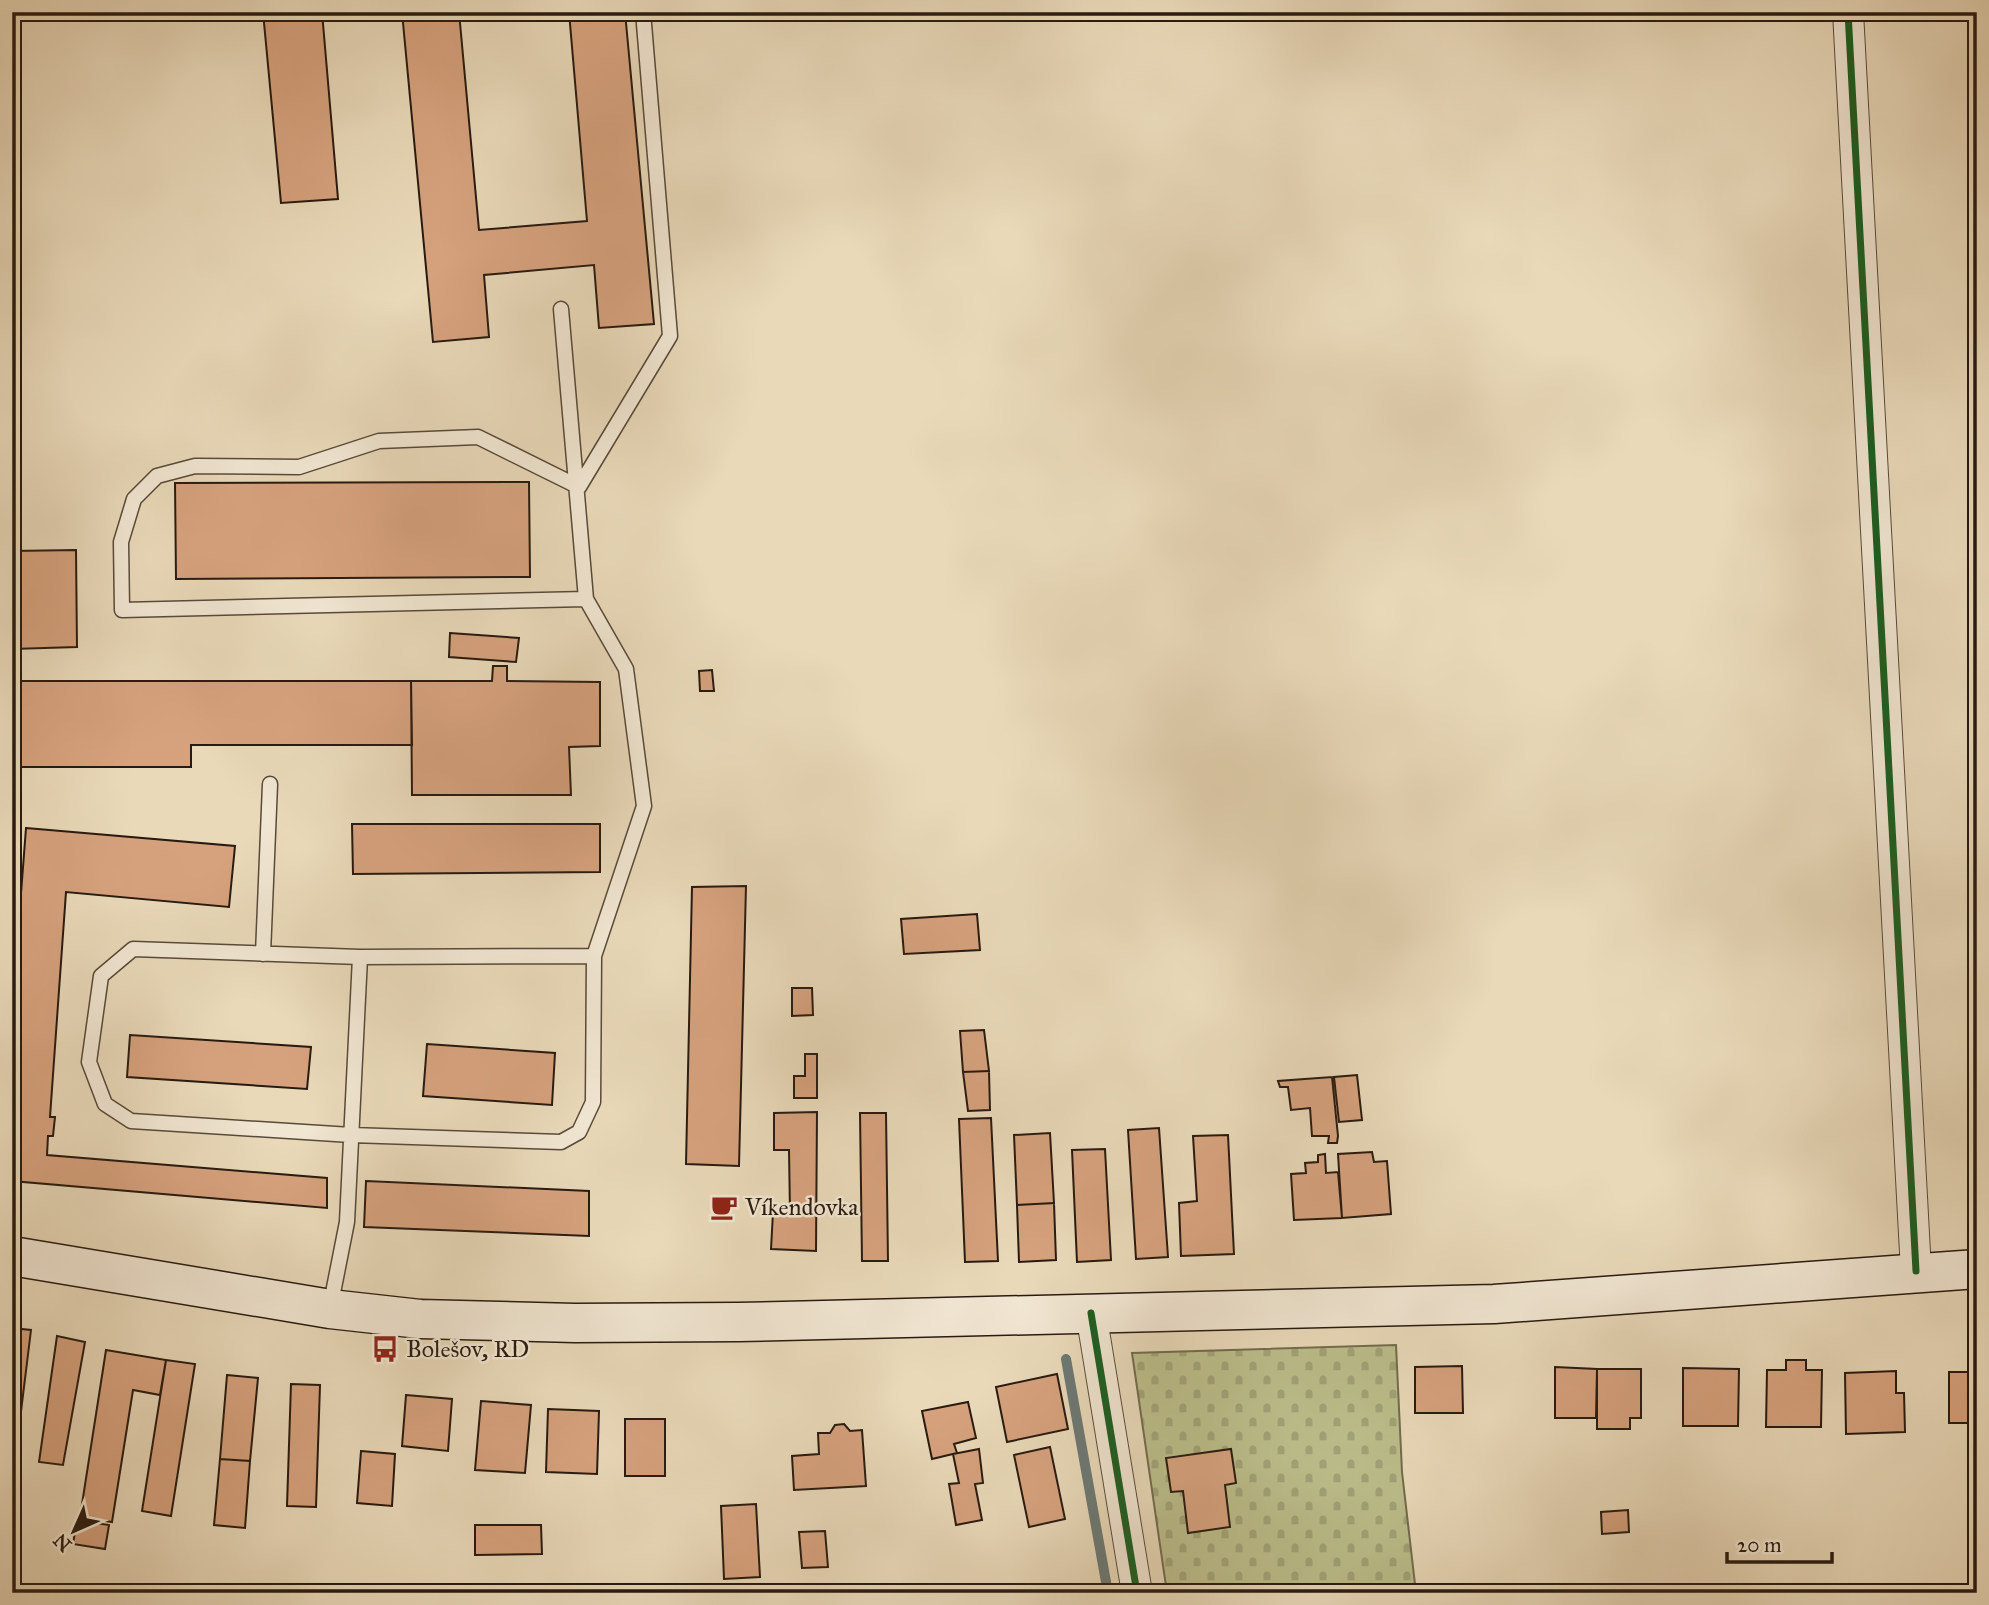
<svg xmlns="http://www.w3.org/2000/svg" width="1989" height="1605" font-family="'IM FELL Great Primer',serif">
<defs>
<pattern id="cemetery-stones" width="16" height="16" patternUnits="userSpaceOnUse" patternTransform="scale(1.75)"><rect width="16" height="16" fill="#bbbe8b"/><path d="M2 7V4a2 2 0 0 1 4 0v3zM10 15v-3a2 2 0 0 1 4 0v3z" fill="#a1a377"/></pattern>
</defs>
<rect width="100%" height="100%" fill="#e9d9b9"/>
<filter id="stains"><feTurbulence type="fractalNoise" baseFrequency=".00286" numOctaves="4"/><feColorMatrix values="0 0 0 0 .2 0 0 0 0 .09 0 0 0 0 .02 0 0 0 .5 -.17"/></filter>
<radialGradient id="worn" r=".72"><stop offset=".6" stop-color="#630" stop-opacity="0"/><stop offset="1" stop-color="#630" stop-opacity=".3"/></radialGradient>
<!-- cemetery -->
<path fill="url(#cemetery-stones)" stroke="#726c4e" stroke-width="2" d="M1396,1345l6,127 14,121h-249l-35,-240z"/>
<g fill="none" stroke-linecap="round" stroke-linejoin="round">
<!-- stream -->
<path stroke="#6c7975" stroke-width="10" d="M1066,1359l42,234"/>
</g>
<!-- building -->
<path fill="#d6a27e" stroke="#281a10" stroke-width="2" d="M263,12h59l16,187 -57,4z
M402,12h57l20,218 108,-9 -18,-209h56l29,312 -55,4 -5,-63 -110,10 5,62 -56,5z
M529,482l1,95 -354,2 -1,-96z
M76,550l1,97 -65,2v-98z
M450,633l69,5 -3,24 -67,-5z
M493,666h14v15l93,1v64l-31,1 2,48h-159l-1,-114h81z
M712,670l2,21h-14l-1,-20z
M12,681h399l1,64h-221v22h-179z
M352,824h248v48l-247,2z
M26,828l209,18 -6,61 -163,-15 -16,225h5l-2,19h-5l-1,19 280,23v30l-315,-27v-170z
M746,886l-7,280 -53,-2 6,-277z
M977,914l3,36 -76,4 -3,-35z
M792,988h20l1,27 -21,1z
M984,1030l5,41 -26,1 -3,-41z
M130,1035l181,12 -4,42 -180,-12z
M427,1044l128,9 -3,52 -129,-9z
M805,1054h12v44h-23v-22h11z
M989,1071l1,39 -22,1 -5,-39z
M1357,1075l5,45 -23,2 -5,-45z
M1332,1077l6,59 -1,7h-9l1,-7h-17l-2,-28 -19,2 -3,-23h-8l-2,-6z
M817,1112l-1,139 -45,-2 2,-37 17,1 -1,-63h-15v-37z
M860,1113h26l2,148h-26z
M991,1118l7,143 -33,1 -6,-143z
M1159,1128l9,129 -32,2 -8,-129z
M1050,1133l4,70 -37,2 -3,-70z
M1228,1135l6,119 -53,2 -2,-53 18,-2 -4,-65z
M1105,1149l6,111 -34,2 -5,-112z
M1372,1152l2,10 13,-1 4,53 -49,4 -4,-64z
M1325,1154l1,19 12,-1 4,46 -48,2 -3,-46 15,-1 -1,-10 13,-1v-7z
M366,1181l223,10v45l-225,-9z
M1054,1203l2,57 -37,2 -2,-57z
M12,1328l19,2 -14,114 -5,-1z
M57,1336l28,6 -22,123 -24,-3z
M106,1350l60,10 -6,35 -27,-5 -21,132 -32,-5z
M166,1360l29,4 -24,152 -29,-5z
M1786,1360h20v10h16l-1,57h-55l1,-57h19z
M1462,1366l1,47h-48v-46z
M1555,1367l42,2 -1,49h-41z
M1683,1368l56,1 -1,57h-55z
M1597,1369h44v49h-11v11h-33z
M1896,1371v22h8l1,39 -59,2 -1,-61z
M1949,1372h28v51h-28z
M1057,1374l11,55 -61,13 -11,-55z
M227,1375l31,3 -8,83 -30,-2z
M291,1384l29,1 -4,122 -29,-1z
M406,1395l46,4 -4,52 -46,-5z
M481,1401l50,4 -6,68 -50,-3z
M968,1402l8,36 -22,6 3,9 -25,6 -10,-48z
M548,1409l51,2 -2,63 -51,-2z
M625,1419h40v57h-40z
M844,1424l6,7 12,-1 4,56 -72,4 -2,-34 27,-2 -1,-21h12l5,-8z
M1050,1447l15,72 -36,8 -15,-72z
M979,1449l4,34 -8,1 7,36 -26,5 -7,-41 10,-1 -6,-29z
M1231,1449l5,34 -11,2 5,42 -42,6 -5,-42 -12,1 -5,-34z
M361,1451l34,3 -3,52 -35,-3z
M220,1459l30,2 -5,67 -31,-3z
M756,1504l4,73 -36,2 -3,-73z
M1628,1510l1,22 -27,2 -1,-22z
M77,1520l32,5 -4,24 -32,-5z
M475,1525h66l1,29 -67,1z
M825,1531l3,36 -26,1 -3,-36z"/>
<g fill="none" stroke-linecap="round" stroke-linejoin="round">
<defs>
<path id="service" d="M561,309l25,290 40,70 18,137 -50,150 -1,146 -14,30 -18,10 -210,-7 -220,-14 -26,-17 -16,-42 12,-86 32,-27 227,8 234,-1
M586,599l-464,11 -1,-68 13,-43 23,-23 38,-10 104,1 80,-26 99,-4 101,50 91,-151 -27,-324
M263,954l7,-170
M330,1308l17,-86 13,-265"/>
<path id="minor" d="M1848,12l68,1259
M1091,1313l46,280"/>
<path id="secondary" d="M12,1256l318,53 90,10 155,4 163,-1 756,-18 483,-35"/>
</defs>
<!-- service casing -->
<use href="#service" stroke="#584a3a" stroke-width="17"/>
<!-- minor casing -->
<use href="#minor" stroke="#584a3a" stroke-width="32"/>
<!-- secondary casing -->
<use href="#secondary" stroke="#281a10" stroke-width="41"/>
<!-- service -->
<use href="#service" stroke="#f1e6d2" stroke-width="14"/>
<!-- minor -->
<use href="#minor" stroke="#f1e6d2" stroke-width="30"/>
<!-- secondary -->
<use href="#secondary" stroke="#f1e6d2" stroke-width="38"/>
<defs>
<path id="cycleway" d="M1848,12l68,1259
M1091,1313l46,280"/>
</defs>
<!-- cycleway casing -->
<use href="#cycleway" stroke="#f1e6d2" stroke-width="11"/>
<!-- cycleway -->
<use href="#cycleway" stroke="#1b5e20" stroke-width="7"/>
</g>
<!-- icons -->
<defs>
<symbol id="cafe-bare" viewBox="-9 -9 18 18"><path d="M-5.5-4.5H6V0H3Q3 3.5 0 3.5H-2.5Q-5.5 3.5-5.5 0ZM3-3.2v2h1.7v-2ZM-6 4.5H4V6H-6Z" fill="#8f2418" stroke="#f1e6d2" stroke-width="2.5" paint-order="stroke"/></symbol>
<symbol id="bus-bare" viewBox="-9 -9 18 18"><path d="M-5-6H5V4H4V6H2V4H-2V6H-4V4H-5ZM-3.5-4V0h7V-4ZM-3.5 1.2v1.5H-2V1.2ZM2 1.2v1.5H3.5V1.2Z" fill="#8f2418" stroke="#f1e6d2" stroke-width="2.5" paint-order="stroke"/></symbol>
</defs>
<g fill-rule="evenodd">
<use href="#cafe-bare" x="705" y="1188" width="38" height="38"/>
<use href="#bus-bare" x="366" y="1330" width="38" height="38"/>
</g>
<g text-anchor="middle" stroke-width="5" stroke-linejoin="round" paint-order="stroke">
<!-- poi labels -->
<g font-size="24" fill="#281a10" stroke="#f1e6d2" text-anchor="start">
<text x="745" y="1215">Víkendovka</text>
<text x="406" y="1357">Bolešov, RD</text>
</g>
</g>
<!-- margin -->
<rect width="1989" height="1605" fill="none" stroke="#e9d9b9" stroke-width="42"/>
<rect x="14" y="14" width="1961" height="1577" fill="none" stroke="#281a10" stroke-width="3.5"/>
<rect x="21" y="21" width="1947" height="1563" fill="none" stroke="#281a10" stroke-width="2"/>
<!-- north arrow -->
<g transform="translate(74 1531) rotate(225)" stroke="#f1e6d2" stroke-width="5" paint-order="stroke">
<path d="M0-5L12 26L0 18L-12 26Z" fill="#281a10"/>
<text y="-10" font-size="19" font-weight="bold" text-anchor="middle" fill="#281a10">N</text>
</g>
<!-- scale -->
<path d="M1727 1552v10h105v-10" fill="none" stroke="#281a10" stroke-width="3.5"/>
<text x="1737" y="1552" font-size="21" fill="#281a10" stroke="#f1e6d2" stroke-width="5" paint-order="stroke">20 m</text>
<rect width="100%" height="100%" filter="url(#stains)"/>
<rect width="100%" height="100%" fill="url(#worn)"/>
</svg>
